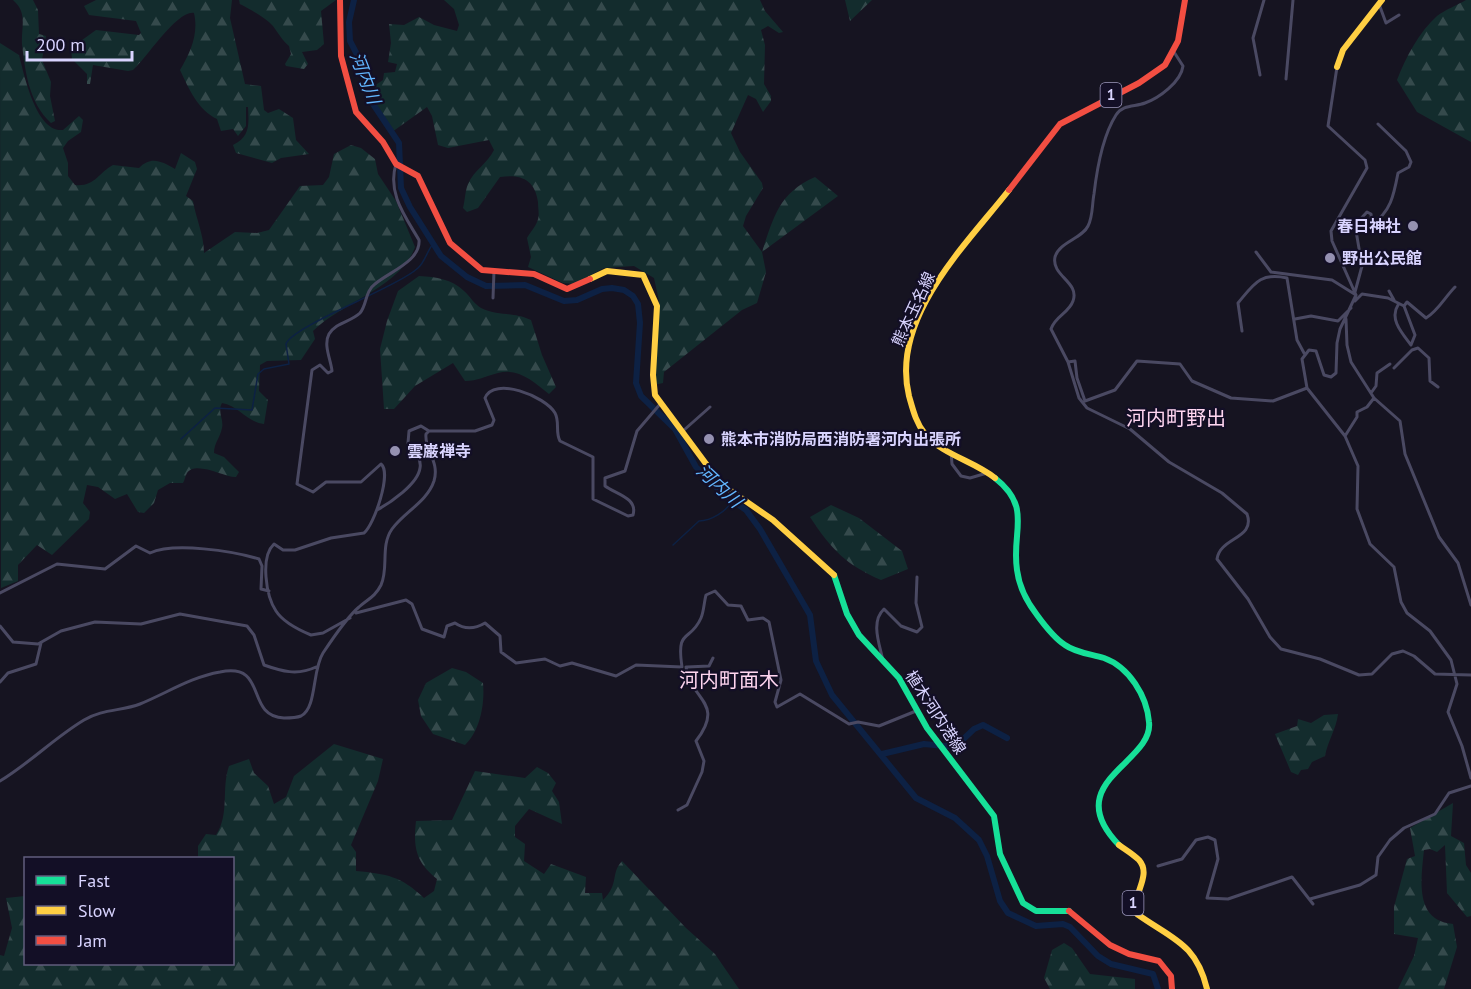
<svg xmlns="http://www.w3.org/2000/svg" width="1471" height="989" font-family="'PT Sans','Noto Sans JP',sans-serif">
<defs>
<pattern id="forest-firs" width="22" height="20" patternUnits="userSpaceOnUse" patternTransform="scale(1.5)"><rect width="22" height="20" fill="#132c2d"/><path d="M5 1l3.5 6h-7zM16 11l3.5 6h-7z" fill="#354a4c"/></pattern>
</defs>
<rect width="100%" height="100%" fill="#161421"/>
<!-- forest -->
<path fill="url(#forest-firs)" d="M13,0h20l5,10 1,24 7,2 -4,24 9,22 -1,14 5,25 -4,2c-22,-20 -26,-52 -29,-79 -1,-17 6,-31 -9,-44z
M96,0h136l-2,18 15,66 16,2 3,24 4,3 11,-4 14,9 3,22 13,14 -28,4 -9,5 -36,-10 -3,-8c17,-8 16,-20 15,-38h-2v19l-8,10 -5,-7 -12,2 -4,-12c-19,-9 -28,-30 -37,-49 10,-17 19,-36 14,-57 -17,-3 -48,46 -61,57l-5,1 -35,-6 -3,19h-3v-10l-15,-15 -1,-11 25,-18 43,5 2,-2 -5,-12 -47,-6 -5,-9z
M239,0h97l-15,11 3,33 -7,6 -15,2 6,12 -4,5 -18,-3 -1,-2 6,-10 -2,-8c-7,-6 -10,-12 -16,-20 -8,-9 -22,-16 -33,-22z
M444,0h316l5,11 18,21 -4,1 -11,-7 -7,4 4,15 -1,39 7,12v5l-8,11 -7,-13 -8,-4 -17,38 9,19 22,31 1,5 -17,28 -3,10 19,26c12,-36 17,-59 53,-75l23,19 -76,56 4,20 -9,31 -15,7 -78,62 -1,11 -9,2 5,-84 -5,-23 -20,-12 -30,2 -30,16 -11,-1 -35,-16 3,-10 -4,-19c3,-5 8,-11 10,-16 3,-6 1,-13 1,-20 -3,-23 -18,-28 -38,-25l-22,31 -11,4 -4,-4c2,-7 2,-17 5,-24 6,-14 20,-21 26,-34l-5,-10 -41,8 -10,-3 -6,-29 -5,-9 -35,25c-20,-17 -27,-44 -28,-70l3,-2 7,26 9,-6 1,-7 11,-1 2,-8 -9,-2 3,-19 -2,-19 15,1 15,-8 15,8 23,6 2,-6 -5,-16z
M845,0h27l-22,21z
M1466,0h5v142l-54,-30 -20,-32c9,-23 22,-48 40,-64 8,-6 20,-11 29,-16z
M0,43l19,12c5,19 17,78 44,75l16,-14 4,4 -2,12 -13,9 -5,7 5,15v13l7,9c20,2 23,-12 38,-20l26,3c12,-12 22,-7 36,1l6,-16 14,9 2,7 -11,27 7,5c3,18 11,34 11,52l31,-21 22,1 12,-3 31,-44 23,-1 6,-8 5,-23 17,-9 10,3 14,11 3,15 18,27 19,46c-13,39 -74,56 -102,84l2,8 -14,21 -34,1 -7,4 -1,26 9,9 -4,24c-17,-2 -25,-18 -42,-21 -5,9 2,16 0,25 -2,10 -8,15 -8,25l10,4 15,15 -3,5c-10,1 -40,-17 -49,-4 -2,3 -2,7 -4,10h-13l-12,7 -4,13 -10,10 -6,-1 -11,-18 -12,5 -17,-12 -11,-2 -4,18 7,9 -1,7 -37,36 -15,-10 -19,20v16l-17,7z
M419,276c17,1 33,3 45,15 6,5 10,13 17,17 18,9 31,3 50,12l11,35 14,32 -7,7c-15,-12 -31,-27 -51,-21 -12,3 -21,8 -33,8l-12,-18 -38,23 -21,23h-10l-4,-60 7,-28 11,-30z
M831,505l28,13 43,33 6,18 -27,11c-35,-15 -50,-31 -71,-63z
M452,668l14,4 17,11c2,21 -3,48 -18,62l-32,-11 -12,-18 -3,-16 8,-17z
M1338,714c-2,16 -10,26 -13,42l-13,6 -4,7 -7,1 -3,5 -7,-3 -16,-38 22,-8 1,-7 13,4 13,-8z
M334,744l49,15 -5,22 -27,64 5,7v19c31,3 45,5 68,27l10,-7 3,-12c-21,-17 -24,-31 -21,-58l36,-1 23,-49 50,7 12,-11 11,6 8,10 -4,8 7,11 3,22 -33,-15 -14,17v11l10,7 -1,17 20,13 7,-10 35,13 -1,16h17l1,7c17,-17 7,-26 19,-39l64,67 29,26 24,35h-739v-34l4,1 8,-28 -6,-30 19,-2 1,68h206v-106h-34v-12l8,-12 10,1c14,-21 5,-46 13,-69l20,-7 5,14 14,13 6,18 12,-7 8,-21z
M1453,803l-2,33 13,7 2,22 5,8v43l-4,1 -20,-24 -2,-48 -8,7 -7,-3 -6,1c-3,29 -10,71 29,74l4,23 -13,42h-46l16,-33 4,-18 -24,-4v-27l13,-48 8,-3 -5,-28z
M1064,943l8,5 18,26 45,5v10h-85l-6,-11 8,-28z"/>
<g fill="none" stroke-linecap="round" stroke-linejoin="round">
<!-- stream -->
<path stroke="#0d2144" stroke-width="1.5" d="M181,439l34,-31 37,2 6,-36 6,-5 25,-5 -3,-20c6,-18 110,-56 132,-76 7,-6 9,-17 15,-24
M673,545l26,-24c12,0 28,-10 34,-21"/>
<!-- river -->
<path stroke="#0d2144" stroke-width="6" d="M354,0l-5,22 1,19 14,27 9,36 26,39 2,45 9,19 31,49 26,21 19,9 39,-1 39,16 13,-1 25,-11 10,-1 12,2 9,6 5,8 2,19 -4,60 5,13 34,33 21,38 27,27 23,16 14,19 50,86 6,46 16,34 84,103 39,20 24,22 8,16 13,45 8,12 28,13 27,-2 7,3 28,29 13,8 42,10 5,15
M882,754l42,-10 31,3 19,-18 9,-4 24,13"/>
<!-- street -->
<path stroke="#4a4962" stroke-width="3" d="M1379,4l7,19 13,-8
M1174,52l9,14c-2,16 -24,32 -38,37 -10,4 -22,1 -29,12 -14,22 -19,53 -22,79 -2,10 -1,23 -6,32 -6,13 -29,16 -33,31 -4,19 25,25 18,44 -4,12 -18,15 -22,28l17,33 11,36 8,10 43,21 39,33 53,31 25,21c9,25 -27,23 -30,45l31,40 22,38 11,12 39,10 39,16 13,-1 20,-20 11,-3 11,5 21,18 36,1
M1337,67l-9,59 37,34 2,8 -36,63 1,10 24,54 -16,34 -3,14 -1,30 -5,4 -7,-2 -8,-24 -7,-1 -7,9 5,29 38,48 13,30 -1,43 13,35 24,23 7,35 6,11 23,18 21,29 6,24 -9,28 14,34 9,32
M1260,75l-7,-37 11,-38
M1286,79l7,-79
M1256,252l15,20 61,8 24,15
M1389,291l5,9
M1355,292l7,-26 -7,-41 12,-13 4,2 1,10c19,-12 22,-30 26,-51l11,-6 2,-5 -5,-11 -28,-27
M493,298l1,-27
M1355,301l7,-7 26,4 16,8 3,-4 19,16c12,-7 19,-21 29,-31
M1398,305c-9,14 4,28 13,40l4,-10 -11,-29
M1295,319l16,-3 27,5 13,-13
M1346,319l1,26 4,17 23,36 26,23 5,33 34,83 19,26 13,42
M1242,331l-4,-28c16,-19 22,-31 49,-25l10,62 7,13
M1068,362l7,-1 2,17 8,23 30,-11 22,-29 43,3 12,17 39,17 42,3 34,-13
M1394,368l18,-18 6,-2 11,10 1,23 8,6
M1371,393l5,-7 1,-13 13,-9
M684,430l26,-23
M1345,436l12,-19v-5l10,-5 7,-9
M951,452l1,12 9,12 9,2 17,-5
M377,510c13,-7 41,-26 43,-42 2,-10 -7,-18 -12,-25l1,-12 12,-5 8,5
M0,593l57,-29 48,5 31,-23 14,7c24,-11 83,-2 109,6l3,7 -1,23 8,2
M356,613l50,-13 6,4 10,25 22,8 3,-11 8,-3c10,7 20,6 30,0l15,13 1,16 15,11 29,-4 15,7 12,-3 44,13 20,-11 46,2c-6,-40 8,-24 19,-49 3,-7 3,-16 5,-23l9,-4 13,14 13,1 7,14 15,-2 6,4 12,58 -6,22 2,5 23,-13 49,30 9,-2 21,4 37,-15
M350,618l-27,15 -12,2c-12,-5 -28,-13 -35,-24 -10,-15 -16,-54 -2,-67l9,6h12l36,-12 33,-5c10,-8 28,-60 17,-69l-20,18h-35l-13,10 -16,-8 15,-114 8,-5 8,8 4,-2c-1,-11 -9,-26 -3,-37 7,-12 22,-12 31,-21 7,-8 5,-22 15,-29 14,-12 46,-23 44,-44 -14,-24 -32,-47 -23,-76
M0,626l13,16 25,2 23,-13 34,-9 46,2 39,-10 67,12 7,9 10,30c17,6 33,11 52,2
M883,661c-3,-16 -13,-39 1,-52l17,17 16,6 5,-5 -6,-24 1,-26
M687,667l22,-1 4,-8
M0,682l8,-9 28,-9 5,-21
M0,781c30,-18 54,-43 84,-61 18,-11 38,-9 56,-16 27,-11 51,-27 80,-32 49,-10 24,44 64,46 5,0 12,0 17,-2 16,-8 11,-46 22,-63 8,-12 24,-36 36,-46 9,-8 16,-10 22,-22 8,-17 -1,-39 11,-56 12,-17 35,-27 42,-48 6,-20 -10,-31 -8,-47l3,-3h46l17,-6 2,-5 -9,-22c9,-22 60,-2 70,15 5,9 0,19 5,28l33,16v42l35,17 5,-1c5,-17 -17,-21 -28,-29v-8l20,-7 12,-40 24,-28
M678,810l9,-5 15,-33 2,-11 -8,-20c30,-39 -6,-41 -10,-74
M1158,866l24,-7 14,-19 12,-3 7,3 3,19 -11,39 21,1 64,-22 21,27
M1310,899l50,-14 16,-10 2,-18 12,-17 14,-12 31,-14 14,-21 22,-7"/>
<!-- fast -->
<path stroke="#16e098" stroke-width="6" d="M995,478c38,30 16,53 22,92 2,16 10,32 20,45 8,11 17,23 28,30 11,8 26,9 39,13 25,9 43,38 45,64 5,41 -91,60 -30,123
M834,575l13,39 12,21 40,43 28,50 67,88 6,38 23,49 13,8h33"/>
<!-- slow -->
<path stroke="#ffcf43" stroke-width="6" d="M1337,67l6,-17 39,-50
M590,279l17,-8 36,4 14,31 -4,69 2,20 66,89 52,36 61,55
M995,478c-21,-17 -52,-23 -70,-44 -9,-11 -12,-24 -16,-38 -19,-78 56,-150 100,-206
M1119,845c7,5 14,9 20,15 14,16 -9,36 -2,54 35,25 59,29 70,75"/>
<!-- jam -->
<path stroke="#f24e42" stroke-width="6" d="M340,0l1,56 15,56 27,30 13,22 22,12 32,67 32,27 52,4 33,15 23,-10
M1009,190l51,-66 79,-41 26,-18 13,-24 7,-41
M1069,911l41,34 19,9 30,7 12,15 1,13"/>
</g>
<!-- markers -->
<g fill="#9591b1" stroke="#130f26" stroke-width="2">
<circle cx="1413" cy="226" r="6"/>
<circle cx="1330" cy="258" r="6"/>
<circle cx="709" cy="439" r="6"/>
<circle cx="395" cy="451" r="6"/>
</g>
<g text-anchor="middle" stroke-width="4.5" stroke-linejoin="round" paint-order="stroke">
<!-- shield labels -->
<g fill="#130f26" stroke="#9e99be" stroke-width="1.5">
<rect x="1100.5" y="83" width="21" height="24" rx="4.5"/>
<rect x="1122.5" y="891" width="21" height="24" rx="4.5"/>
</g>
<g font-size="15" font-weight="bold" fill="#d9d4ff">
<text x="1111" y="100">1</text>
<text x="1133" y="908">1</text>
</g>
<!-- poi labels -->
<g font-size="16" font-weight="bold" fill="#d9d4ff" stroke="#130f26" text-anchor="start">
<text x="1401" y="232" text-anchor="end">春日神社</text>
<text x="1342" y="264">野出公民館</text>
<text x="721" y="445">熊本市消防局西消防署河内出張所</text>
<text x="407" y="457">雲巌禅寺</text>
</g>
<!-- street labels -->
<g font-size="16" fill="#d9d4ff" stroke="#130f26">
<text transform="translate(913 309) rotate(-65)" y="6">熊本玉名線</text>
<text transform="translate(936 712) rotate(57)" y="6">植木河内港線</text>
</g>
<!-- water labels -->
<g font-size="18" font-style="italic" fill="#62b6ff" stroke="#130f26">
<text transform="translate(365 78) rotate(69)" y="6">河内川</text>
<text transform="translate(719 486) rotate(43)" y="6">河内川</text>
</g>
<!-- quarter labels -->
<g font-size="20" fill="#ffd6f0" stroke="#130f26">
<text x="1176" y="425">河内町野出</text>
<text x="729" y="687">河内町面木</text>
</g>
</g>
<!-- legend -->
<rect x="24" y="857" width="210" height="108" fill="#130f26" stroke="#625e7d" stroke-width="1.5"/>
<rect x="36" y="876" width="30" height="9" fill="#16e098" stroke="#625e7d" stroke-width="1.5"/>
<text x="78" y="887" font-size="18" fill="#d9d4ff">Fast</text>
<rect x="36" y="906" width="30" height="9" fill="#ffcf43" stroke="#625e7d" stroke-width="1.5"/>
<text x="78" y="917" font-size="18" fill="#d9d4ff">Slow</text>
<rect x="36" y="936" width="30" height="9" fill="#f24e42" stroke="#625e7d" stroke-width="1.5"/>
<text x="78" y="947" font-size="18" fill="#d9d4ff">Jam</text>
<!-- scale -->
<path d="M27 51v9h105v-9" fill="none" stroke="#d9d4ff" stroke-width="3"/>
<text x="36" y="51" font-size="18" fill="#d9d4ff" stroke="#130f26" stroke-width="4.5" paint-order="stroke">200 m</text>
</svg>
